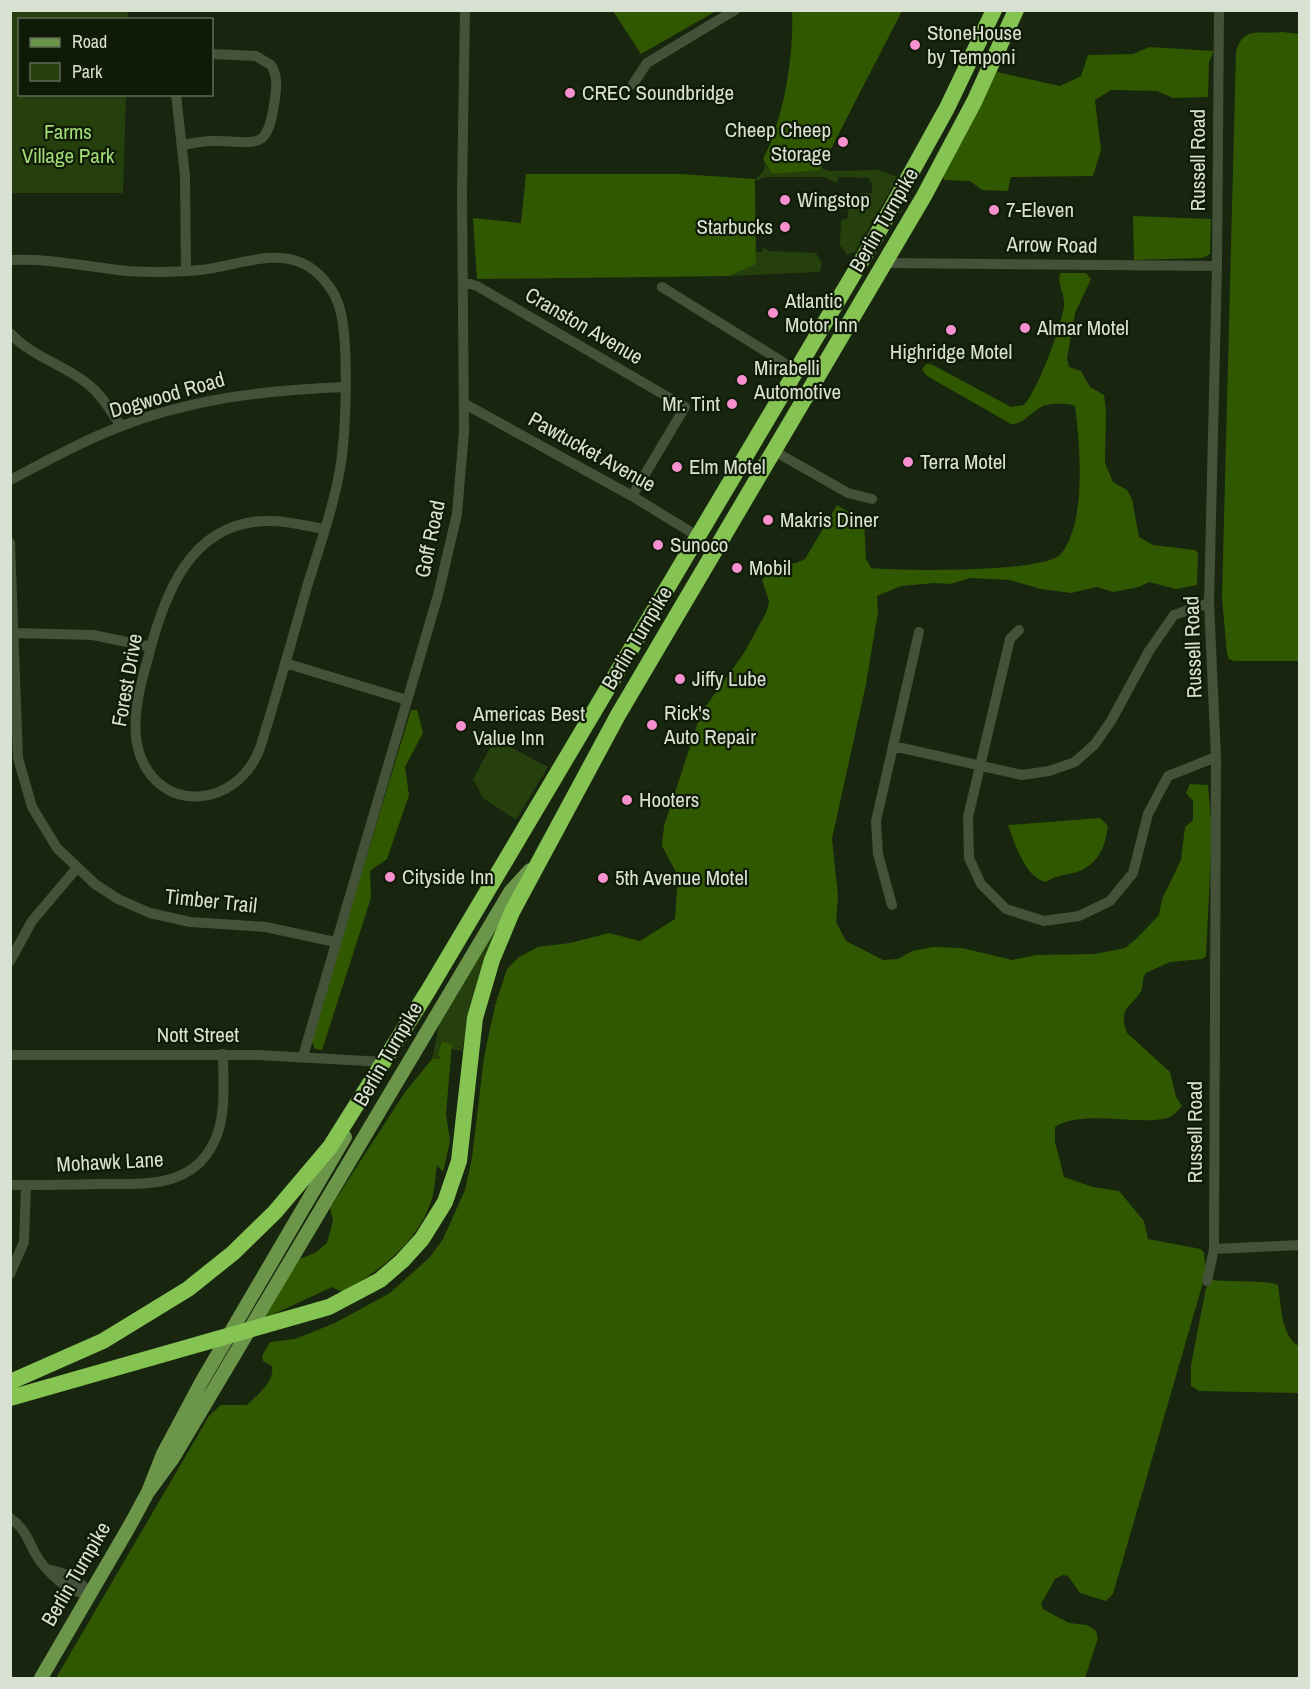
<svg xmlns="http://www.w3.org/2000/svg" width="1310" height="1689" font-family="'Archivo Narrow',sans-serif">
<rect width="100%" height="100%" fill="#18250f"/>
<!-- green -->
<path fill="#253f0d" d="M11,10l117,1v8l-108,1v74l106,1 -3,98h-112z
M765,163l7,11 50,-6 6,3 51,-1 19,7 -43,75 -8,3 -7,-10 1,-25 7,-2 -1,-23 -6,-2 8,-1 1,8 10,-2v-5h12v-9l-4,-6 -29,-1 -2,6 -13,-6h-59l-8,4 -2,-2 9,-8z
M763,247l6,4 47,2 6,10 -2,9 -91,4 26,-12 1,-12h6z
M495,739l53,28 -32,53 -33,-22 -10,-19z
M506,908l-30,79 -14,64 -11,-2 1,-5 -11,15h-9l8,-39z"/>
<!-- forest -->
<path fill="#305800" d="M613,11h103l-75,43z
M792,11h115h-5l-82,159 -48,4 -9,-15c21,-40 31,-104 29,-148z
M1282,32l18,2 -1,627h-65l-5,-2 -2,-5 -5,-56 14,-546c7,-27 25,-17 46,-20z
M1149,47l65,4 -5,11 -1,35 -35,1 -16,-7 -46,-1 -16,10 6,50 -8,26 -82,1 -3,14 -26,-1 -12,-9 -26,-1 -1,-4 54,-104 63,14 21,-10 7,-21 45,-1z
M526,174h155l74,5 1,85 -27,12 -252,3 -4,-61 48,5z
M1133,216l78,3 -1,35 -7,4 -69,2z
M1060,273h26l5,6 -16,34 -8,46 2,8 12,4 9,16 14,8 2,16 -1,52 8,19 14,8 5,9 7,38 14,8 42,5 3,4 -1,31 -21,4 -27,-7 -10,5 -26,5 -16,-5 -26,6 -30,-4 -31,-9 -39,-2 -21,6 -16,-1 -33,3 -24,10 1,16 -12,72 -34,155 6,57 -2,26 10,19 37,19 15,-1 14,-8 21,-4 29,1 50,12 24,-5 59,-1 30,-6 12,-10 22,-23 3,-16 19,-39 4,-33 8,-7v-19l-7,-8 4,-9 18,1 4,48 -6,123 -4,3 -32,3 -24,11c-5,6 -2,12 -5,18 -8,15 -24,16 -14,42l43,39 6,25 6,9c-4,4 -9,11 -15,12 -30,8 -84,-9 -112,9v15l9,35 29,10 26,4 25,30 4,18 53,10 3,4 2,19 -93,322 -7,7 -26,-8 -12,-17 -5,-1 -8,4 -14,25 2,5 26,14 18,2 9,6 2,7 -13,40h-1029l153,-262 12,-11h26c10,-10 28,-23 25,-39l-9,-5 -1,-5 8,-14 25,-3 40,-16 55,-30 40,-36 13,-18 22,-49 7,-32 12,-101 11,-51 12,-37 12,-12 19,-10 32,-4 39,-10 31,8 35,-22 3,-43 -16,-30 2,-20 37,-113 43,-60 23,-42 2,-10 -7,-21 14,-16 20,-1 9,-4 32,-54 27,16 2,38 5,9c29,3 174,5 190,-14 26,-33 19,-108 14,-148 -5,-3 -25,-3 -32,0 -11,5 -20,19 -32,18l-84,-48 -5,-6 4,-6h5l80,43 13,-2c13,-13 39,-82 40,-100 1,-12 -7,-20 -4,-32z
M411,710h6l6,23 -18,34 4,28 -22,64 -17,12 1,27 -49,152 -7,-1 -4,-9z
M1100,818l8,8c-3,21 -9,38 -31,46 -12,4 -20,2 -31,10 -21,-5 -31,-38 -38,-57z
M442,1042l10,2 -6,70 4,27 -7,31 -6,-7c-2,12 -2,26 -6,37 -15,42 -51,69 -89,90l-10,-5 -73,34 40,-62 16,-6 12,-10 6,-22 -3,-13 75,-116 27,-33h9l-3,-5z
M1212,1280c15,2 56,0 66,5 3,18 3,52 21,61v47l-100,-2 -8,-5v-21l15,-77z"/>
<g fill="none" stroke-linecap="round" stroke-linejoin="round">
<!-- minor -->
<path stroke="#44523a" stroke-width="10" d="M633,84l14,-21 88,-53
M176,94l9,82 1,95
M183,145c12,-2 24,-5 37,-4 37,1 47,9 54,-36 2,-14 5,-27 -3,-40l-15,-9 -44,-2
M10,260c40,-2 78,7 117,11 24,2 49,1 73,-1 32,-3 71,-21 102,-7 16,7 30,24 36,40 12,31 8,131 2,166 -7,40 -21,79 -33,118 -15,53 -30,107 -47,161 -23,61 -101,67 -121,4 -9,-29 1,-66 9,-94 16,-64 43,-138 122,-137 18,0 37,5 54,8
M886,263l331,3
M463,282l14,4 208,121 -53,89
M662,287l135,84
M10,333c22,24 55,32 79,52 14,11 22,27 32,41
M465,404l167,92 67,41
M774,451l74,42 24,6
M10,480c35,-18 68,-37 104,-51 74,-30 151,-39 230,-42
M10,543l8,215 14,49 25,41 38,36 23,15 32,14 40,9 76,5 69,15
M1019,630l-9,9 -42,178 1,41 12,26 25,25 38,12 35,-5 31,-15 23,-28 15,-59 20,-38 48,-19
M14,633l79,2 58,12
M285,663l122,37
M893,746l129,29 27,-4 26,-9 20,-18 16,-23 38,-70 25,-36 35,-12
M892,905l-14,-51 -2,-33 43,-189
M10,961l22,-40 44,-52
M10,1055h248l127,7
M303,1056l135,-461 19,-81 7,-83 -2,-238 3,-183
M10,1185c30,0 59,0 88,-1 49,0 101,5 120,-52 8,-24 5,-53 5,-78
M1214,1249l86,-4
M10,1274l14,-32 2,-57
M1207,1281l7,-32 2,-492 -7,-154 8,-337 2,-256
M10,1518c14,9 18,22 25,35 10,18 34,41 55,41
M50,1570c15,2 32,12 40,24"/>
<!-- major -->
<path stroke="#6b9649" stroke-width="14" d="M148,1492l25,-34 337,-566 20,-22
M41,1678l88,-151 19,-35 15,-38 39,-73 143,-244"/>
<!-- highway -->
<path stroke="#85c353" stroke-width="16" d="M10,1382l93,-41 85,-52 45,-36 42,-41 55,-65 98,-156 447,-753 72,-130 47,-98
M10,1398l319,-91 51,-27 22,-19 20,-22 23,-37 14,-41 16,-143 17,-58 20,-48 106,-197 306,-519 50,-94 42,-92"/>
</g>
<!-- markers -->
<g fill="#f690cf" stroke="#0f1b06" stroke-width="2">
<circle cx="915" cy="45" r="6"/>
<circle cx="570" cy="93" r="6"/>
<circle cx="843" cy="142" r="6"/>
<circle cx="785" cy="200" r="6"/>
<circle cx="994" cy="210" r="6"/>
<circle cx="785" cy="227" r="6"/>
<circle cx="773" cy="313" r="6"/>
<circle cx="1025" cy="328" r="6"/>
<circle cx="951" cy="330" r="6"/>
<circle cx="742" cy="380" r="6"/>
<circle cx="732" cy="404" r="6"/>
<circle cx="908" cy="462" r="6"/>
<circle cx="677" cy="467" r="6"/>
<circle cx="768" cy="520" r="6"/>
<circle cx="658" cy="545" r="6"/>
<circle cx="737" cy="568" r="6"/>
<circle cx="680" cy="679" r="6"/>
<circle cx="652" cy="725" r="6"/>
<circle cx="461" cy="726" r="6"/>
<circle cx="627" cy="800" r="6"/>
<circle cx="390" cy="877" r="6"/>
<circle cx="603" cy="878" r="6"/>
</g>
<g text-anchor="middle" stroke-width="4.5" stroke-linejoin="round" paint-order="stroke">
<!-- poi labels -->
<g font-size="21" fill="#d9e1d3" stroke="#0f1b06" text-anchor="start">
<text x="927" y="40">StoneHouse<tspan x="927" dy="24">by Temponi</tspan></text>
<text x="582" y="100">CREC Soundbridge</text>
<text x="831" y="137" text-anchor="end">Cheep Cheep<tspan x="831" dy="24">Storage</tspan></text>
<text x="797" y="207">Wingstop</text>
<text x="1006" y="217">7-Eleven</text>
<text x="773" y="234" text-anchor="end">Starbucks</text>
<text x="785" y="308">Atlantic<tspan x="785" dy="24">Motor Inn</tspan></text>
<text x="1037" y="335">Almar Motel</text>
<text x="951" y="359" text-anchor="middle">Highridge Motel</text>
<text x="754" y="375">Mirabelli<tspan x="754" dy="24">Automotive</tspan></text>
<text x="720" y="411" text-anchor="end">Mr. Tint</text>
<text x="920" y="469">Terra Motel</text>
<text x="689" y="474">Elm Motel</text>
<text x="780" y="527">Makris Diner</text>
<text x="670" y="552">Sunoco</text>
<text x="749" y="575">Mobil</text>
<text x="692" y="686">Jiffy Lube</text>
<text x="664" y="720">Rick's<tspan x="664" dy="24">Auto Repair</tspan></text>
<text x="473" y="721">Americas Best<tspan x="473" dy="24">Value Inn</tspan></text>
<text x="639" y="807">Hooters</text>
<text x="402" y="884">Cityside Inn</text>
<text x="615" y="885">5th Avenue Motel</text>
</g>
<!-- park labels -->
<g font-size="21" fill="#a1dc75" stroke="#0f1b06">
<text x="68" y="139">Farms<tspan x="68" dy="24">Village Park</tspan></text>
</g>
<!-- street labels -->
<g font-size="21" fill="#d9e1d3" stroke="#0f1b06">
<text transform="translate(1198 160) rotate(-90)" y="7">Russell Road</text>
<text transform="translate(884 220) rotate(-60)" y="7">Berlin Turnpike</text>
<text transform="translate(1052 245) rotate(1)" y="7">Arrow Road</text>
<text transform="translate(584 326) rotate(30)" y="7">Cranston Avenue</text>
<text transform="translate(167 395) rotate(-16)" y="7">Dogwood Road</text>
<text transform="translate(592 452) rotate(29)" y="7">Pawtucket Avenue</text>
<text transform="translate(430 539) rotate(-78)" y="7">Goff Road</text>
<text transform="translate(637 638) rotate(-59)" y="7">Berlin Turnpike</text>
<text transform="translate(1193 647) rotate(-92)" y="7">Russell Road</text>
<text transform="translate(127 680) rotate(-80)" y="7">Forest Drive</text>
<text transform="translate(211 901) rotate(6)" y="7">Timber Trail</text>
<text x="198" y="1042">Nott Street</text>
<text transform="translate(388 1054) rotate(-60)" y="7">Berlin Turnpike</text>
<text transform="translate(1195 1132) rotate(-90)" y="7">Russell Road</text>
<text transform="translate(110 1162) rotate(-3)" y="7">Mohawk Lane</text>
<text transform="translate(76 1574) rotate(-60)" y="7">Berlin Turnpike</text>
</g>
</g>
<!-- border -->
<rect width="1310" height="1689" fill="none" stroke="#d9e1d3" stroke-width="24"/>
<!-- legend -->
<rect x="18" y="18" width="195" height="78" fill="#0f1b06" stroke="#606a58" stroke-width="1.5"/>
<rect x="30" y="38" width="30" height="9" fill="#6b9649" stroke="#606a58" stroke-width="1.5"/>
<text x="72" y="48" font-size="18" fill="#d9e1d3">Road</text>
<rect x="30" y="63" width="30" height="18" fill="#253f0d" stroke="#606a58" stroke-width="1.5"/>
<text x="72" y="78" font-size="18" fill="#d9e1d3">Park</text>
</svg>
